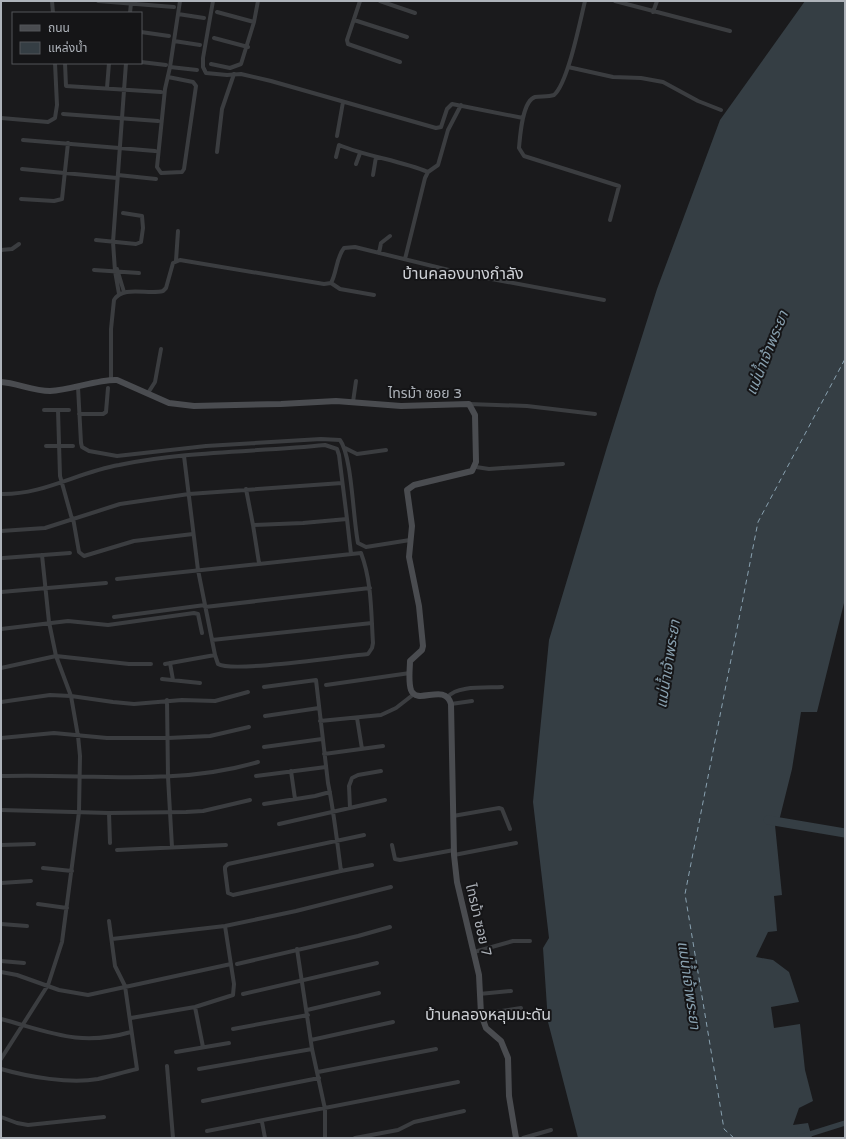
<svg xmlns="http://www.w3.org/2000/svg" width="846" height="1139" font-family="'Varela Round','Noto Sans Thai',sans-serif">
<rect width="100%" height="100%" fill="#1a1a1c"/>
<!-- water -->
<path fill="#353e44" d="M805,1h40v598l-28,113h-16l-9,57 -14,56h-3l7,70 -8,1 3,35 -9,1 -12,25 17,3 16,12 10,30 -28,5 3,21 26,-4 5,46 8,31 -14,7 -6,17 15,-2 4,15h-234l-30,-116 -5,-74 6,-10 -16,-136 16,-162 58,-193 50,-158 63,-169z"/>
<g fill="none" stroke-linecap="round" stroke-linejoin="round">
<!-- canal -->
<path stroke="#353e44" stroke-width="5.5" d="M797,1138l48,-15"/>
<!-- river -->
<path stroke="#353e44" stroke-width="9" d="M768,820l77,13"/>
<!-- ferry -->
<path stroke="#89a1b0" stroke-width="1" stroke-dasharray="5 4" stroke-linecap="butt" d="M734,1138l-10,-9 -39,-235 73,-372 87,-163"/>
<!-- street -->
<path stroke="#3b3d40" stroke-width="4" d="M52,1l1,12
M98,1l76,6
M180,1l-10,66 27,3
M213,1l-10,57v9l3,6 21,2 14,-1 30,7 165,47 5,-1 6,-18 5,-5 71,14
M360,1l-13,39 1,4 52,18
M380,1l35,12
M585,1c-5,20 -17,82 -31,94 -6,2 -13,1 -19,2 -13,4 -15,40 -16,51l5,8 95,30 -9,34
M615,1l115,30
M217,12l37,10
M653,12l4,-11
M130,13l1,-10
M178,14l26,4
M354,20l53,17
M141,32l28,4
M214,38l34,9
M174,41l26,4
M141,62l25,3
M65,63l1,23 95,6
M211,64l19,4 11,-4 13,-42 4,-21
M568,67l45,10 28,1 22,4 35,19 23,9
M168,77l25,5 3,4 -12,83 -2,3 -21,1 -4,-6 8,-78 5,-22
M107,88l2,-25
M63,114l95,7
M1,118l47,4 7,-4 2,-13 -2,-42
M337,136l6,-34
M23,140l132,11
M217,152l5,-43 12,-35
M336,157l3,-12c29,12 60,15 89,27
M356,164l4,-11
M22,169l95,9
M118,175l38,4
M373,175l3,-18
M21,199l33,2 8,-2 6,-56
M96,240l40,4 5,-2 2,-14 -1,-12 -19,-3
M1,250l11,-1 7,-5
M379,253l2,-10 9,-7
M405,259l20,-81 3,-6 10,-7 10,-35 13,-25
M176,261l2,-30
M117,269l7,23
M94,270l45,3
M331,283l9,6 34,6
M119,294l-4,-23 -2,-29 13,-179
M111,380v-51l3,-29c9,-15 34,-5 49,-9l3,-3 7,-25 7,-3 144,24 7,-1c6,-11 5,-25 13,-35l11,-1 110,27 139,26
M78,387l3,56 1,4 7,4 28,5 89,-10 115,-7 19,1c12,16 13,79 18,103l8,4 44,-7
M148,393l7,-11 6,-33
M353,402l3,-21
M469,404l58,2 68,8
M44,410h25
M58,410l2,66 12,43
M79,414h24l3,-2 2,-24
M46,446h27
M345,448l12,6 29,-4
M476,467l13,2 74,-5
M1,494c42,1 77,-22 118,-29 67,-14 138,-13 206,-20l12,4 2,6 8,64 -44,4 -50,2 -7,-36
M73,518l6,34 5,4 50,-15 59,-7
M347,519l4,35
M253,525l6,38
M1,531l44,-3 75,-24 69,-10 153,-11
M3,558l67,-5
M117,579l244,-26c11,29 10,60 12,90l-1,5 -4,6c-24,2 -135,19 -150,10l-3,-9
M1,592l105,-9
M205,607l165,-19
M114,617l91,-12
M1,629l67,-8 40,4 86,-12 4,1 4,19
M212,640l160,-17
M170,663l3,17
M165,664l50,-9 -17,-85 -14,-114
M1,668l55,-12 73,8h22
M162,679l38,4
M326,685l84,-12
M264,687l52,-7 12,103c6,29 9,59 13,88l-108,24 -5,-2 -3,-23v-3l3,-3 136,-29
M448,697c8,-12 40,-9 54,-10
M167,700l1,77 4,70
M1,702l49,-7 21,1 42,6 21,2 48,-4 33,1 33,-9
M451,704l21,-3
M265,716l54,-8
M357,718l5,31
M320,721l61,-6 15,-7 18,-14
M1,738l53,-5 53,5h61l42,-2 39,-9
M264,747l58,-8
M324,754l59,-8
M291,771l4,28
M1,776c86,-3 173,11 257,-14
M256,776l70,-9
M264,804l51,-8 15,-4
M350,808l-1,-22 3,-8 6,-3 23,-4
M1,810l108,3 77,-1 17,-1 47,-11
M109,813l1,30
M453,816l46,-8 3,1 8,20
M279,824l106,-24
M1,845l33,-1
M392,845l3,14 5,1 54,-10
M117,850l109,-5
M454,855l62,-12
M43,868l29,3
M341,871l31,-6
M1,883l30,-2
M38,904l29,4
M1,924l26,2
M112,939l113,-13 71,-15 95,-24
M297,949l15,100 13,60v29
M474,952l39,-11h17
M1,961l23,2
M237,964l121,-28 32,-9
M1,972l16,3 42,15 29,5 143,-31
M243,994l134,-31
M479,994l32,-3
M195,1007l8,40
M307,1010l72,-17
M481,1014l40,-6
M131,1018l64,-11 38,-12 1,-11 -9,-58
M1,1019c49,13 78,28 130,13
M233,1029l75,-14
M311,1040l82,-18
M176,1052l53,-9
M1,1059l47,-74 14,-43 17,-130 1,-56 -2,-20 -7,-40 -15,-40 -7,-34 -7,-67
M167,1066l6,72
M1,1069c28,8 69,15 97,10 13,-3 26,-7 39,-10l-12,-83 -10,-20 -6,-45
M199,1069l113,-20
M318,1072l118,-23
M203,1101l116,-23
M1,1117l16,6 11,2 76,-8
M262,1122l3,16
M207,1131l251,-49
M355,1138l43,-8 16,-8 50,-11
M523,1138l28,-8"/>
<!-- secondary -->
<path stroke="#4a4c50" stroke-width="6" d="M1,382c16,1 32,9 49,9 21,-1 49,-12 67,-11l52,23 25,3 87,-2 55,-3 65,5 68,-2 6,11 1,47 -4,9 -58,14 -7,5 5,36 -3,31 10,49 4,40 -1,4 -12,11c0,8 -2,20 1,29 6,16 34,-8 40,14l3,151 3,27 22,93 2,39 5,14 15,13 7,17 1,38 7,42"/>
</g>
<g text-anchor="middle" stroke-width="4" stroke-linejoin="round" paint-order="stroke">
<!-- street labels -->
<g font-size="14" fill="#aeb3ba" stroke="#151517">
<text x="425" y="398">ไทรม้า ซอย 3</text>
<text transform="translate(479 920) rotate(77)" y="5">ไทรม้า ซอย 7</text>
</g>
<!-- water labels -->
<g font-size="15" font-style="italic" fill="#89a1b0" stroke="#151517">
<text transform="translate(767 353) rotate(-68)" y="5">แม่น้ำเจ้าพระยา</text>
<text transform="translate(668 664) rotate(-81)" y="5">แม่น้ำเจ้าพระยา</text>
<text transform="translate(689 985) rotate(82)" y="5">แม่น้ำเจ้าพระยา</text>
</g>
<!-- quarter labels -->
<g font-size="16" fill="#ced1d6" stroke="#151517">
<text x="463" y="279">บ้านคลองบางกำลัง</text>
<text x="488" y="1020">บ้านคลองหลุมมะดัน</text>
</g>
</g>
<!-- border -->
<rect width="846" height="1139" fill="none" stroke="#aeb3ba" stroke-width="4"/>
<!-- legend -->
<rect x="12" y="12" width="130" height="52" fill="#151517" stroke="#525458"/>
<rect x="20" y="25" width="20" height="6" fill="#4a4c50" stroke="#525458"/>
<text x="48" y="32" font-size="12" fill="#aeb3ba">ถนน</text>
<rect x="20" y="42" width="20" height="12" fill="#353e44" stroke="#525458"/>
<text x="48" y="52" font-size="12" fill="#aeb3ba">แหล่งน้ำ</text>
</svg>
